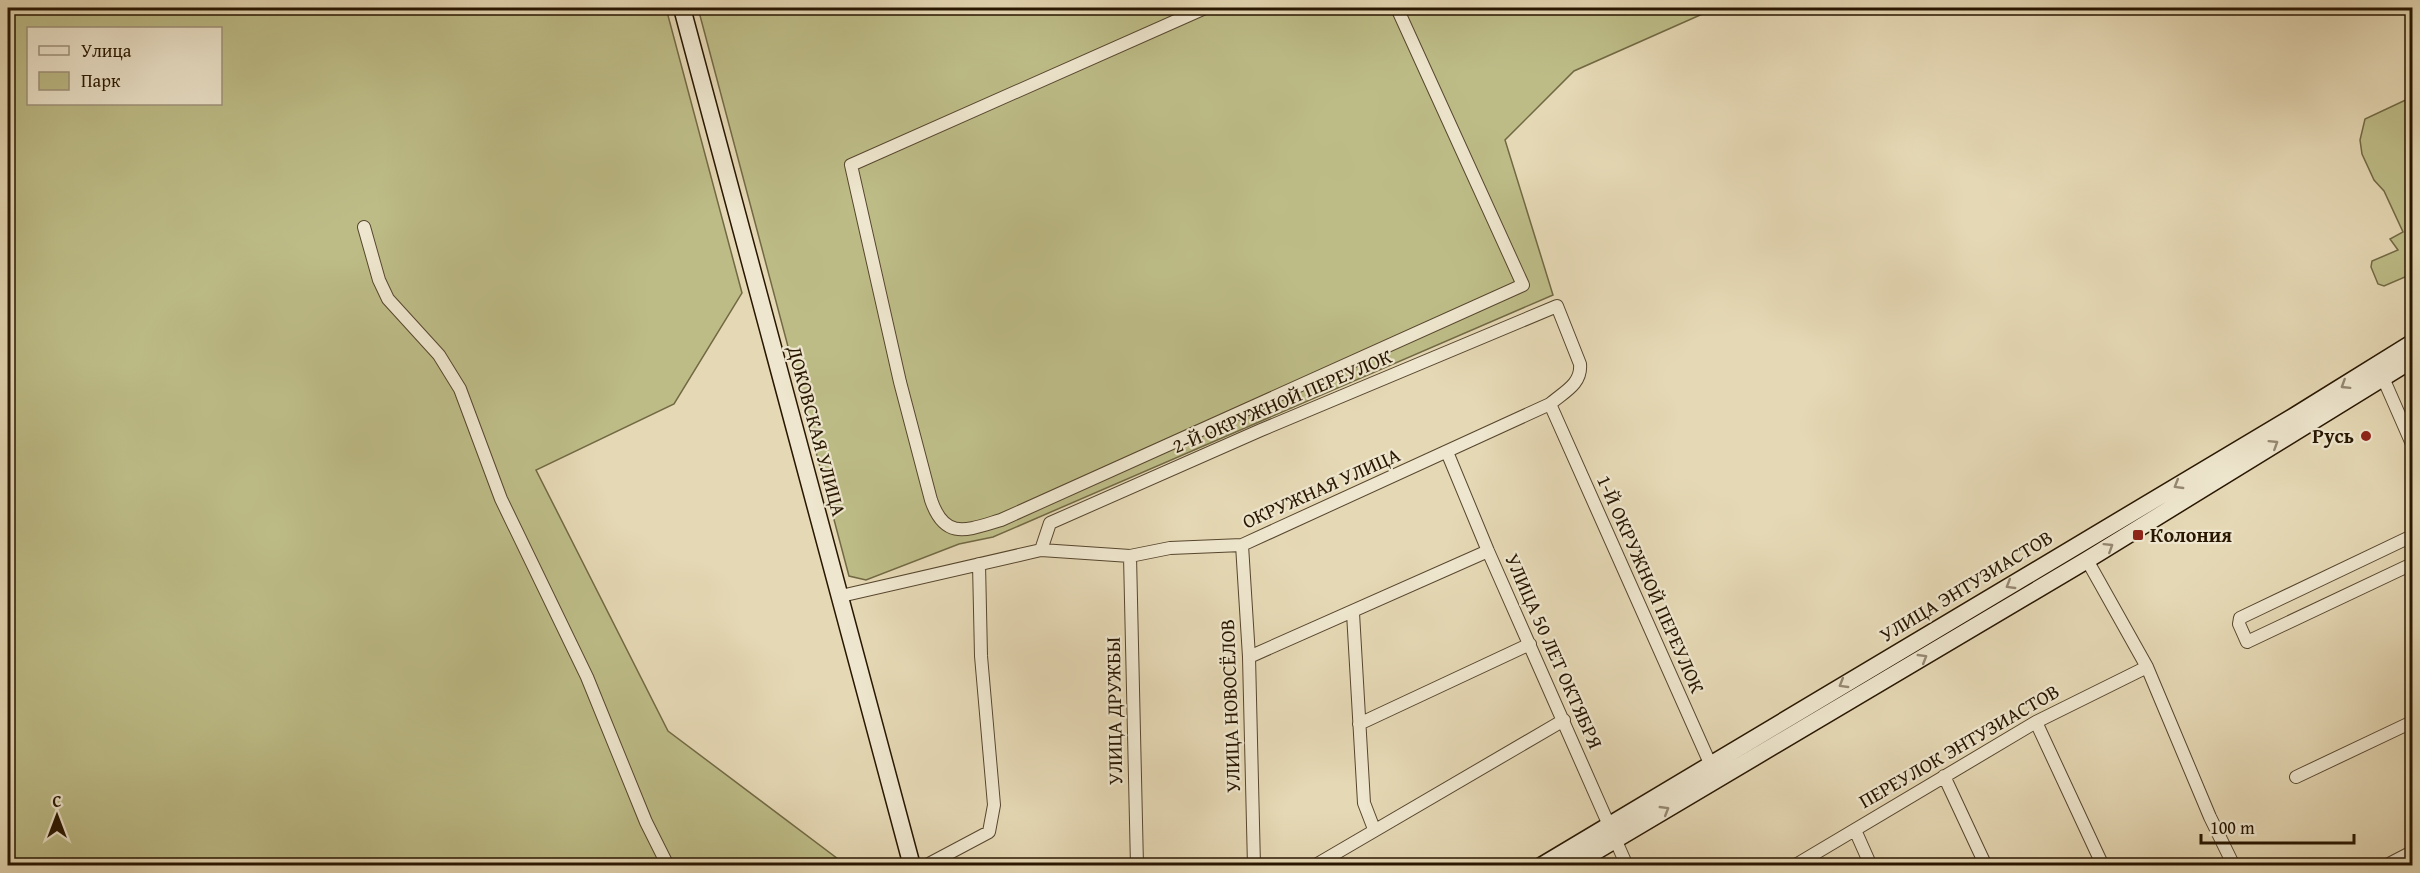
<svg xmlns="http://www.w3.org/2000/svg" width="2420" height="873" font-family="'Gentium Book Plus',serif">
<rect width="100%" height="100%" fill="#e5d8b4"/>
<filter id="stains"><feTurbulence type="fractalNoise" baseFrequency=".00333" numOctaves="4"/><feColorMatrix values="0 0 0 0 .2 0 0 0 0 .09 0 0 0 0 .02 0 0 0 .5 -.17"/></filter>
<radialGradient id="worn" r=".72"><stop offset=".6" stop-color="#630" stop-opacity="0"/><stop offset="1" stop-color="#630" stop-opacity=".3"/></radialGradient>
<!-- green -->
<path fill="#bdbc87" stroke="#726944" stroke-width="1.5" fill-rule="evenodd" d="M8,8h658l76,285 -68,111 -138,66 132,261 178,134h-838zM28,28h192v76h-192z
M698,8h1018l-142,63 -69,69 48,155 -560,242 -34,7 -93,36 -17,-4z
M2412,97v177l-28,12 -6,-2 -7,-17 1,-6 26,-11 -8,-11 13,-7 -19,-41 -10,-11 -12,-26 -2,-14 5,-21z"/>
<g fill="none" stroke-linecap="round" stroke-linejoin="round">
<defs>
<path id="street" d="M1205,8l-354,157 49,217 31,118c14,41 36,30 70,20l522,-235 -126,-277
M364,227l15,53 9,19 51,56 21,34 41,110 86,178 59,145 22,44
M2380,371l32,73
M1550,404l163,366
M1447,452l41,99 139,315
M2412,536l-172,82 -1,6 8,18 165,-78
M1242,545l7,112 5,209
M1130,556l7,310
M2087,560l60,107 63,150 24,49
M841,596l200,-46 89,6 40,-8 72,-3 308,-141c14,-12 32,-20 30,-40l-23,-58 -296,124 -211,93 -9,27
M1353,613l11,190 10,26
M1249,657l239,-106
M2036,722l67,144
M1359,724l171,-80
M1944,776l42,90
M2296,777l116,-55
M1855,830l16,36
M925,866l64,-34 5,-27 -13,-149 -2,-92
M1314,866l250,-146
M1794,866l242,-144 111,-55
M2385,866l27,-14"/>
<path id="secondary" d="M682,8l230,858
M1541,866l755,-451 116,-72
M1571,866l516,-306 325,-200"/>
</defs>
<!-- street casing -->
<use href="#street" stroke="#57462e" stroke-width="14"/>
<!-- secondary casing -->
<use href="#secondary" stroke="#281601" stroke-width="19"/>
<!-- street -->
<use href="#street" stroke="#eee6ce" stroke-width="12"/>
<!-- secondary -->
<use href="#secondary" stroke="#eee6ce" stroke-width="16"/>
</g>
<!-- one-way arrows -->
<defs><path id="oneway-chevron" d="M-2-3.5L2.5 0L-2 3.5" fill="none" stroke-width="1.6" stroke-linecap="round" stroke-linejoin="round" transform="scale(1.5)"/></defs>
<g stroke="#958872">
<use href="#oneway-chevron" transform="translate(2345 385) rotate(148)"/>
<use href="#oneway-chevron" transform="translate(2274 444) rotate(-32)"/>
<use href="#oneway-chevron" transform="translate(2178 485) rotate(149)"/>
<use href="#oneway-chevron" transform="translate(2109 547) rotate(-32)"/>
<use href="#oneway-chevron" transform="translate(2010 585) rotate(149)"/>
<use href="#oneway-chevron" transform="translate(1923 658) rotate(-31)"/>
<use href="#oneway-chevron" transform="translate(1843 684) rotate(149)"/>
<use href="#oneway-chevron" transform="translate(1665 810) rotate(-31)"/>
</g>
<!-- markers -->
<g fill="#8f2418" stroke="#eee6ce" stroke-width="2">
<circle cx="2366" cy="436" r="6"/>
<rect x="2132" y="529" width="12" height="12" rx="3"/>
</g>
<g text-anchor="middle" stroke-width="4.5" stroke-linejoin="round" paint-order="stroke">
<!-- street labels -->
<g font-size="20" fill="#281601" stroke="#eee6ce">
<text transform="translate(1282 401) rotate(-23)" y="7">2-Й ОКРУЖНОЙ ПЕРЕУЛОК</text>
<text transform="translate(817 431) rotate(75)" y="7">ДОКОВСКАЯ УЛИЦА</text>
<text transform="translate(1321 488) rotate(-24)" y="7">ОКРУЖНАЯ УЛИЦА</text>
<text transform="translate(1651 584) rotate(66)" y="7">1-Й ОКРУЖНОЙ ПЕРЕУЛОК</text>
<text transform="translate(1966 586) rotate(-31)" y="7">УЛИЦА ЭНТУЗИАСТОВ</text>
<text transform="translate(1554 651) rotate(66)" y="7">УЛИЦА 50 ЛЕТ ОКТЯБРЯ</text>
<text transform="translate(1230 706) rotate(-92)" y="7">УЛИЦА НОВОСЁЛОВ</text>
<text transform="translate(1114 711) rotate(-91)" y="7">УЛИЦА ДРУЖБЫ</text>
<text transform="translate(1959 746) rotate(-30)" y="7">ПЕРЕУЛОК ЭНТУЗИАСТОВ</text>
</g>
<!-- poi labels -->
<g font-size="20" font-weight="bold" fill="#281601" stroke="#eee6ce" text-anchor="end">
<text x="2354" y="443">Русь</text>
<text x="2150" y="542" text-anchor="start">Колония</text>
</g>
</g>
<!-- margin -->
<rect width="2420" height="873" fill="none" stroke="#e5d8b4" stroke-width="30"/>
<rect x="9" y="9" width="2402" height="855" fill="none" stroke="#281601" stroke-width="3"/>
<rect x="15" y="15" width="2390" height="843" fill="none" stroke="#281601" stroke-width="1.5"/>
<!-- legend -->
<rect x="27" y="27" width="195" height="78" fill="#eee6ce" stroke="#9f937c" stroke-width="1.5"/>
<rect x="39" y="46" width="30" height="9" fill="#eee6ce" stroke="#9f937c" stroke-width="1.5"/>
<text x="81" y="57" font-size="18" fill="#281601">Улица</text>
<rect x="39" y="72" width="30" height="18" fill="#bdbc87" stroke="#9f937c" stroke-width="1.5"/>
<text x="81" y="87" font-size="18" fill="#281601">Парк</text>
<!-- north arrow -->
<g transform="translate(57 816)" stroke="#eee6ce" stroke-width="4.5" paint-order="stroke">
<path d="M0-4.5L10 22L0 15L-10 22Z" fill="#281601"/>
<text y="-9" font-size="16" font-weight="bold" text-anchor="middle" fill="#281601">С</text>
</g>
<!-- scale -->
<path d="M2201 834v9h153v-9" fill="none" stroke="#281601" stroke-width="3"/>
<text x="2210" y="834" font-size="18" fill="#281601" stroke="#eee6ce" stroke-width="4.5" paint-order="stroke">100 m</text>
<rect width="100%" height="100%" filter="url(#stains)"/>
<rect width="100%" height="100%" fill="url(#worn)"/>
</svg>
